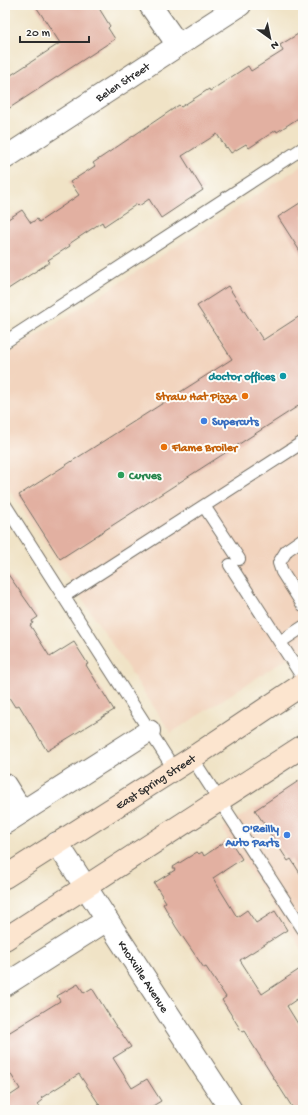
<svg xmlns="http://www.w3.org/2000/svg" width="308" height="1115" font-family="'Gochi Hand',sans-serif">
<rect width="100%" height="100%" fill="#fdfcf7"/>
<filter id="ink" filterUnits="userSpaceOnUse"><feTurbulence type="fractalNoise" baseFrequency=".025" numOctaves="2"/><feDisplacementMap in="SourceGraphic" scale="8" xChannelSelector="R" yChannelSelector="G"/><feConvolveMatrix kernelMatrix="1 2 1 2 8 2 1 2 1" color-interpolation-filters="sRGB"/></filter>
<filter id="wash" filterUnits="userSpaceOnUse"><feTurbulence type="fractalNoise" baseFrequency=".012" numOctaves="4" result="noise"/><feDisplacementMap in="SourceGraphic" scale="16" xChannelSelector="R" yChannelSelector="G"/><feGaussianBlur stdDeviation="0.9" result="paint"/><feColorMatrix in="noise" values="0 0 0 0 0 0 0 0 0 0 0 0 0 0 0 0 0 1.4 0 .05"/><feComposite in="paint" operator="in"/></filter>
<g filter="url(#wash)">
<rect width="100%" height="100%" fill="#f0e3c6"/>
<!-- built -->
<path fill="#f2d4be" d="M303,165v483l-132,85 -166,-250v-127z
M303,777v175l-81,-123z"/>
<g id="blocks">
<!-- building -->
<path fill="#e2b0a1" d="M35,5h62l13,21 -2,2 7,11 -110,72v-32l55,-36z
M303,31v84l-26,17 -1,-2 -27,18 -3,-4 -15,9 -4,-6 -1,1 -9,-14 -35,22 21,34 -42,28 -12,-19 -10,7 -2,-2 -33,22 -2,-4 -33,22 1,2 -22,14 2,2 -45,29v-70l17,-11 9,13 6,-4 2,3 40,-27 -9,-13 25,-16 -2,-3 86,-58 2,2 28,-18 1,2 38,-25 3,5 32,-20 -3,-6z
M303,201v55l-25,-39z
M228,286l35,54 40,-26v89l-243,156 -41,-64 213,-136 -35,-53z
M5,570l33,47 -6,4 1,2 -3,2 20,32 24,-15 14,22 -2,1 28,45 -67,41 -28,-46 -4,2 -10,-16z
M303,778v100l-12,-19 -3,2 -33,-51z
M229,839l13,20 -29,19 24,39 10,-7 9,13 19,-12 12,19 -47,30 22,34 41,-27v28l-16,11 16,26v78h-9l-50,-79 -2,1 -20,-32 4,-3 -20,-30 -2,1 -28,-41 -13,-23 3,-2 -12,-19 21,-13 -2,-3 24,-15 2,2 3,-2 2,4z
M78,984l6,9 8,-5 25,40h1l13,19 -18,11 19,30 15,-9 14,22 -15,9h-43l-24,-36 -38,24 2,2 -5,4 4,6h-37v-11l15,-10 -15,-24v-30l55,-34 -3,-5z"/>
</g>
</g>
<g filter="url(#ink)">
<use href="#blocks" fill-opacity="0" stroke="#706b61" stroke-width="1"/>
<g fill="none" stroke-linecap="round" stroke-linejoin="round">
<defs>
<path id="lane" d="M5,342l298,-194
M5,505l169,264
M204,506l35,53
M303,539l-16,11 -8,13 3,9 21,33
M230,565l73,113
M64,596l239,-154
M280,642l23,-15
M192,758l111,171"/>
<g id="street">
<path d="M150,5l28,40"/>
<path id="s1" d="M5,158l235,-153"/>
<path d="M5,785l17,27"/>
<path d="M5,823l144,-92"/>
<path id="s2" d="M57,843l174,267"/>
<path d="M5,985l102,-65"/>
</g>
<g id="secondary">
<path id="s3" d="M5,877l187,-119 111,-74"/>
<path d="M5,939l298,-193"/>
</g>
</defs>
<!-- lane casing -->
<use href="#lane" stroke="#706b61" stroke-width="14"/>
<!-- street casing -->
<use href="#street" stroke="#706b61" stroke-width="24"/>
<!-- secondary casing -->
<use href="#secondary" stroke="#706b61" stroke-width="24"/>
<!-- lane -->
<use href="#lane" stroke="#fff" stroke-width="12"/>
<!-- street -->
<use href="#street" stroke="#fff" stroke-width="22"/>
<!-- secondary -->
<use href="#secondary" stroke="#fce5cf" stroke-width="22"/>
</g>
</g>
<!-- markers -->
<circle fill="#0f9aa8" stroke="#fdfcf7" stroke-width="1.5" cx="283" cy="376" r="4"/>
<g fill="#e8710a" stroke="#fdfcf7" stroke-width="1.5">
<circle cx="245" cy="396" r="4"/>
<circle cx="164" cy="447" r="4"/>
</g>
<g fill="#3f7fe0" stroke="#fdfcf7" stroke-width="1.5">
<circle cx="204" cy="421" r="4"/>
<circle cx="287" cy="835" r="4"/>
</g>
<circle fill="#2e9e5b" stroke="#fdfcf7" stroke-width="1.5" cx="121" cy="475" r="4"/>
<g text-anchor="middle" stroke-width="4" stroke-linejoin="round" paint-order="stroke">
<!-- street labels -->
<g font-size="12" fill="#2b2b2b" stroke="#fdfcf7">
<text dy="4" stroke="none"><textPath href="#s1" startOffset="140">Belen Street</textPath></text>
<text dy="4" stroke="none"><textPath href="#s3" startOffset="178">East Spring Street</textPath></text>
<text dy="4" stroke="none"><textPath href="#s2" startOffset="159">Knoxville Avenue</textPath></text>
</g>
<!-- culture labels -->
<g font-size="12" font-weight="bold" fill="#0d838f" stroke="#fdfcf7" text-anchor="end">
<text x="275" y="380">doctor offices</text>
</g>
<!-- food labels -->
<g font-size="12" font-weight="bold" fill="#c56008" stroke="#fdfcf7" text-anchor="end">
<text x="237" y="400">Straw Hat Pizza</text>
<text x="172" y="451" text-anchor="start">Flame Broiler</text>
</g>
<!-- shop labels -->
<g font-size="12" font-weight="bold" fill="#366cbe" stroke="#fdfcf7" text-anchor="start">
<text x="212" y="425">Supercuts</text>
<text x="279" y="832" text-anchor="end">O'Reilly<tspan x="279" dy="14">Auto Parts</tspan></text>
</g>
<!-- leisure labels -->
<g font-size="12" font-weight="bold" fill="#27864d" stroke="#fdfcf7" text-anchor="start">
<text x="129" y="479">Curves</text>
</g>
</g>
<!-- margin -->
<rect width="308" height="1115" fill="none" stroke="#fdfcf7" stroke-width="20"/>
<!-- north arrow -->
<g transform="translate(270 38) rotate(147)" stroke="#fdfcf7" stroke-width="3" paint-order="stroke">
<path d="M0-3L7 15L0 10L-7 15Z" fill="#2b2b2b"/>
<text y="-6" font-size="11" font-weight="bold" text-anchor="middle" fill="#2b2b2b">N</text>
</g>
<!-- scale -->
<path d="M20 36v6h69v-6" fill="none" stroke="#2b2b2b" stroke-width="2"/>
<text x="26" y="36" font-size="12" fill="#2b2b2b" stroke="#fdfcf7" stroke-width="3" paint-order="stroke">20 m</text>
</svg>
